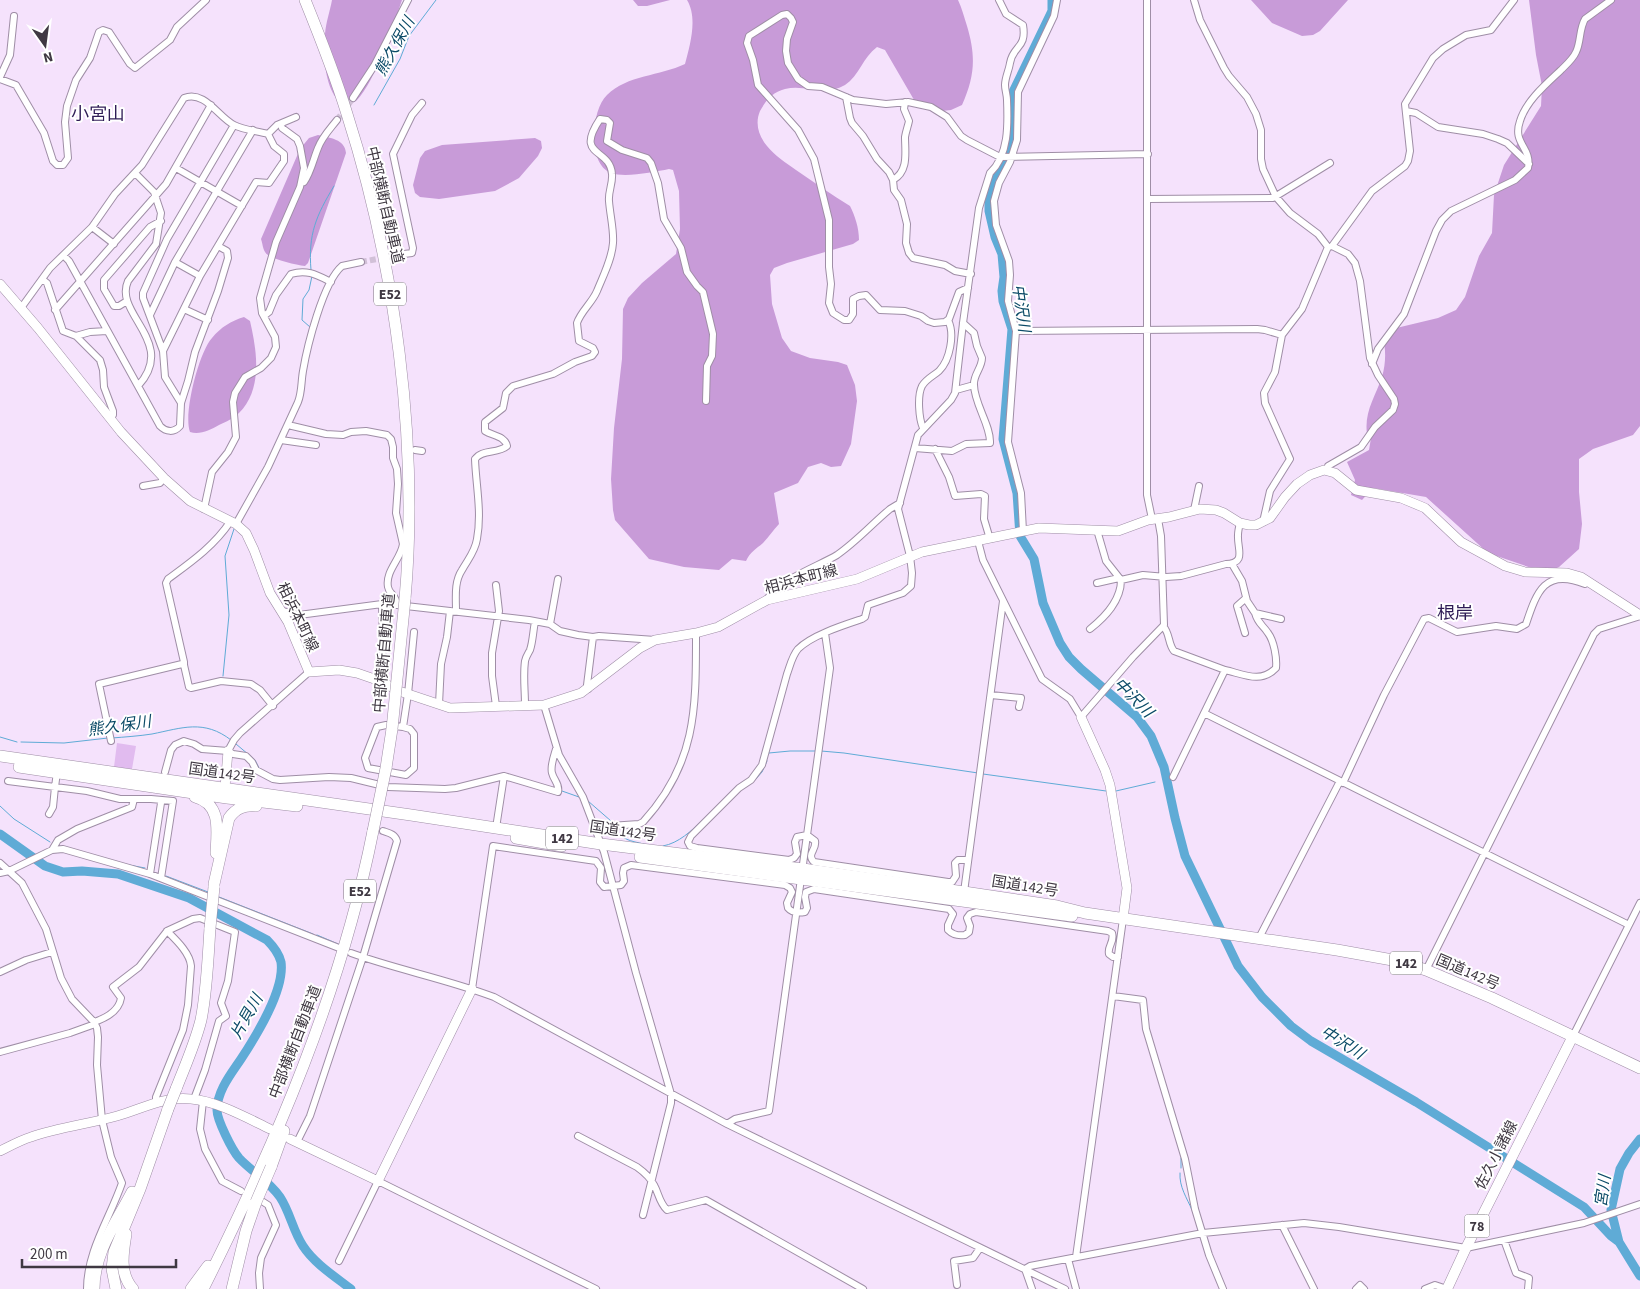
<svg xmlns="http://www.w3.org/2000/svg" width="1640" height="1289" font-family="'Source Sans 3','Noto Sans JP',sans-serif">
<rect width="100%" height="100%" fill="#f5e2fc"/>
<!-- green -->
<path fill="#e1bbef" d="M117,743l19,3 -4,23 -18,-2z"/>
<!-- forest -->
<path fill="#c89bd8" d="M332,0h70c-9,26 -27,82 -45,100 -5,4 -13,6 -17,2 -15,-12 -18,-51 -15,-68 1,-12 5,-23 7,-34z
M633,0h37l-23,6h-9z
M687,0h271c4,8 6,17 9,26 9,30 8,50 -5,79l-11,5 -18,2 -16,-7 -32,-55 -8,-3c-14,10 -18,29 -32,38 -20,12 -40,-1 -60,4 -12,3 -19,11 -25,22 -5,12 -2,24 7,35 7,9 19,17 29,24 18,12 36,25 54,36 5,10 9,22 9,34l-6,4 -66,19 -13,5 -4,7 2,29 10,34 9,13 19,7 28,4 9,3 8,20 2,16 -6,43 -10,22 -10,1 -10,-4 -13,4 -10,16 -24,10 5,31c-6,6 -10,13 -16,19 -7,6 -13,9 -17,18l-14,-2 -13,11 -35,-3 -35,-8 -34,-39 -2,-10 -2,-31 3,-51 8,-69 1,-50 5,-11 14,-15 34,-29 4,-25 -1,-38 -6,-21 -4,-1c-15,3 -44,9 -58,4 -24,-9 -20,-63 -4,-78 20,-20 53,-19 78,-31 5,-19 13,-46 2,-64z
M1251,0h97l-28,31 -7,4 -11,1 -30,-13z
M1529,0h111v426l-7,9 -40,14 -14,10v33l3,32 -3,25 -20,18 -13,6 -58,-20 -62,-56 -53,-9 -11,12 -11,-5 4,-15 -8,-18 22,-12 2,-12 -4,-4c-3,-22 8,-37 15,-57 4,-14 4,-27 1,-40l5,-7 50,-12 18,-8 9,-13 14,-41 13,-23 2,-38 10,-30 37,-59 1,-20 -6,-31z
M318,135c12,3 27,4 28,18l-38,110 -3,3c-9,-1 -29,-6 -37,-11 -5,-3 -5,-10 -7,-16l39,-90 9,-11z
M535,138l6,3 1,7 -4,8 -19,22 -24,13 -56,8 -19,-2 -5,-4 -2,-8 7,-27 5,-7 17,-6z
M244,317l6,4c7,30 13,68 -11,92 -5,5 -13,9 -20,12 -9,5 -19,10 -29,7 -7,-18 9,-80 22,-94 9,-11 19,-17 32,-21z"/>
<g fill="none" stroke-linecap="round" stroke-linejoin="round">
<!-- stream -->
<path stroke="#5fabd6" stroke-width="1" d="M374,105l26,-46 9,-23 27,-36
M311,270c-3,-36 5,-54 23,-84
M310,327l-8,-7 1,-21 6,-9 3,-14
M223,676l6,-61 -4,-59 9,-27
M0,737l17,5
M112,738c13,-1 27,-2 40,-4 30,-6 52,-15 79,6
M21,742l43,1 44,-5
M236,744l19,16 5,10
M821,751l23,2 134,20
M769,753l21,-2h26
M983,774l123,17
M1165,780h3
M754,781l8,-9 5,-11
M562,791l17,6
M1116,791l39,-9
M588,801l23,20
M0,806l14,13 36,23
M615,828c6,12 16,13 29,16
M663,846c16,-3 28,-15 40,-26
M129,865l16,3
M166,876l42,16
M219,897l94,37
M317,935l21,9
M1181,1168v-10
M1180,1173c-1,14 7,25 12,37"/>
<!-- river -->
<path stroke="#5fabd6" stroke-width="9" d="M1052,0v11l-40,83 1,45 -5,15 -12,20 -7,23v14l6,26 7,17 2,23 -2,14 1,10 9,28 -9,110 14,54 3,43 14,23 9,44 17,40 9,14 12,12 56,48 14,19 13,31 11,51 10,38 53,110 24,31 29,29 20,15 105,61 168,105 27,29 8,6
M0,834l45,32 18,6 19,-1 36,3 71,24 78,42c6,6 12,14 14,22 4,28 -25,74 -40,97 -10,15 -24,32 -24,51 0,10 15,40 22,48 13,14 30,23 41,39 10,15 13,34 23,49 11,17 31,30 48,43
M1640,1139l-11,14 -9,16 -9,41 8,32 21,34"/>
<!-- street-tunnel -->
<path stroke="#d1c0d7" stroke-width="6" stroke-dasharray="6 3" stroke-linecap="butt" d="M337,120l16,-22
M361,262l43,-8"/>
<defs>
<path id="street" d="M1147,0v495l5,24
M1194,0l6,20 24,48 5,8 18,21 9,17 5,16v29l2,10 13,28 14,16 28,21 10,13
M0,77l10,-22 4,-39
M0,79l16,6 28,48 9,28 4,4h6l5,-7 -3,-36 2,-16 9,-26 14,-22 9,-26 4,-2 6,2 21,32 5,4 35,-28 7,-13 29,-27
M846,97l4,21 2,5 11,13 14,23 12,13 4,8 1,10 7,10 6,24 -1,19 3,10 4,5 32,7 10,6 16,3
M353,98l21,-32 34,-66
M1406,111l10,2 22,14 45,7 15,5 9,4 22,21
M268,134l9,-9 19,-8
M176,168l66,38
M135,173l19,19 7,21 -5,31 -28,37c-15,33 50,61 10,105
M893,180c16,-9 12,-28 12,-43 1,-6 3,-11 4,-16l-5,-12 1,-7
M304,182c7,-10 9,-22 14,-34 4,-11 12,-19 19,-28
M1148,199l125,-1 57,-35
M92,227l22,17
M1332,246l40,-55 33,-25 3,-5 2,-10 -5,-47 28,-46 10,-9 23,-14 25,-5 23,-30
M404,254l8,-1 1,-5 -20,-94 19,-39 10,-12
M64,256l5,5 91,165c6,6 14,7 20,0l1,-23 7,-22 7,-29 23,-61 10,-33 -1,-7 -9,-5
M175,262l25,14
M42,279l5,4 16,48 13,5 24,24 3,10 1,17 9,24v4l-3,3
M968,288l-9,4 -10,27 -4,3 -11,1 -6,-2 -7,-5 -16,-5 -25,-1 -14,-15 -7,1 -6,3v15l-4,6h-5l-11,-7 -4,-10 2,-19 -2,-17v-47l-15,-61 -16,-29 -40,-45 -5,-25 -6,-17 2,-7 33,-21 5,-1 4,4 2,4 -6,17 -1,12 2,12 10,16 10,7 14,1 31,13 33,4 22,-2 23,5 16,10 14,19 6,4 33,17 148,-3
M127,301l-8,5h-5l-10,-17v-9l46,-53 11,-6
M21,308l29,-40 42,-41 23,-33 27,-29 42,-67c21,-8 34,19 50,27 10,5 23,6 34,9
M184,309l24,11
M55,310l111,-126 45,-79
M150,315l25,-53 78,-132
M264,316l5,-4 7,-17 15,-21c16,-5 26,1 40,8
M1016,331l241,-2 8,1 17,5
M76,336l14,-4 17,-1
M163,351l37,-75 56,-94 13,1 15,-22v-7l-10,-8 -6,-12
M1372,364l6,-15 26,-35 32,-83 6,-11 9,-9 64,-31 13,-12c4,-21 -16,-24 -8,-47 6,-20 26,-37 41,-51 5,-5 12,-11 15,-18 5,-10 3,-23 9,-33l26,-19
M956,390l18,-5
M181,403l-16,-26 -2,-26 -20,-53v-5l24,-54 67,-114
M288,425l38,9 17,1 8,-3 15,-1 21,4 4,4 2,8v11l4,11 1,15 -2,29 7,31c-2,15 -18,27 -15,43 1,7 8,7 9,18
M923,428c-4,-9 -6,-32 -1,-42 4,-7 11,-10 17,-15 11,-11 16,-37 9,-51
M281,440l35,5
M915,448l37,3 14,-7 24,-1c1,-17 -16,-40 -16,-58 -1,-10 8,-17 8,-27l-5,-12 -3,-13 -11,-10
M935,449l14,28 6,19 26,-2 4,2 -1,23 6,20
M415,450l7,1
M1327,470l1,-4 33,-19 14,-20 18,-17 2,-6 -1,-5 -16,-24 -8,-17 -10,-77 -5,-18 -7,-9 -16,-8 -3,1
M143,486l17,-3 4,-5
M204,509l8,-37 16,-20 8,-15 -3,-35 2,-9 10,-16 16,-9 10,-10 5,-11 -1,-10 -13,-24 -2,-15 16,-56 24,-55 4,-19 -4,-22 -3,-7 -15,-11 -1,-4
M1194,510l5,-24
M230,522c-16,24 -39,40 -62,57l-2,4 18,79v3l5,22 2,1 30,-7 30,3 9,6 13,16
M1263,522l7,-31 20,-32 -25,-56 -1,-10 11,-21 7,-37 20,-26 26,-62
M236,524l32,-57 30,-65c4,-10 3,-20 5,-31 4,-24 20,-89 39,-105l19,-4
M1097,530l9,31 15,19 22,-5 23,2 15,-1 45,-12c21,-1 11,-15 12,-29 0,-4 1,-8 2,-12
M1023,531l-2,-38 -13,-51 8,-111 -8,-30 2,-26 -1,-14 -13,-36 -2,-24 5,-18 11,-21 7,-22 1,-48 36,-76 3,-16
M978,541l5,19 59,119 28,20 11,18 52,-60 31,-32 -3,-89 -3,-17
M1232,564l10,17 5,20 8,12 26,6
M1097,583l22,-5
M496,585l3,26 -7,42v23l4,30
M767,600c7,-18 54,-35 70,-45 19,-13 35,-31 53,-46l10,-6
M282,611l17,4 83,-11 15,1 132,15 21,4 10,7 18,4 15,2 6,-1 56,4
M456,611c0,-14 -2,-29 6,-41 6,-11 13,-18 15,-31 5,-27 -1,-53 -2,-80 7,-10 23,-5 32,-13 -2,-10 -14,-10 -22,-15v-9l18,-14 3,-15 7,-7 40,-12 22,-12 17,-6 3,-4 -2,-4 -14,-7 -2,-18c4,-12 15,-20 20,-32 6,-15 15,-32 16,-48 1,-13 -3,-28 -4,-42 -1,-9 4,-18 3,-27 -2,-27 -38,-16 -12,-55l7,1 3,3 -3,18 15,9 25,8 4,5 7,20 6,36 17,29 6,24 10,14 6,6 10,42 -1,22 -5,10 -1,35
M550,624l8,-45
M1163,626c7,7 5,18 11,25l51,19 -52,107
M1090,629c15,-12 31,-28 31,-49
M1245,633l-8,-27 9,-8
M1225,670c18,4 36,14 51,-2 1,-10 -2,-27 -8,-35 -6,-9 -10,-9 -13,-20
M380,681l3,-34 -1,-43
M588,689l-1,-4 6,-48
M991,695l30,3 -2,9
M439,704l2,-40 6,-27 3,-26
M525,705c0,-15 -2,-29 0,-44 1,-5 3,-7 5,-11 3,-9 3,-19 5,-28
M544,705l15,50 24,42 21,55 32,121 35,121v9l-28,112
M1204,713l425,212
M403,727l-17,-2 -9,2 -12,31 3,10 38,7 8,-7v-34l-4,-5 -7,-2 5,-33 6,-62
M111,741l-12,-57 83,-20 2,1
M228,751l6,-11 6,-7 69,-61
M57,772l-2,15 32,4 33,8h31l22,2 -12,77
M165,772l6,-22 4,-5 9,-4 10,3 8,5 26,2 5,3 13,2 6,6 4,8 17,9 7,1 49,-3 22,1 37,9 57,2 11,-1 48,-12 54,16c2,-8 -4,-11 -6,-19 -2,-7 2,-17 4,-24
M8,781l47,6 -2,20 -4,7
M1343,783l41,-88 40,-76 5,-1 28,14 39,-6 21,3 9,-5c11,-33 19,-56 59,-40l3,-2
M595,827l44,-3 4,-2c54,-59 53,-114 53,-189
M496,828l8,-52
M52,850l11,-1 87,25 189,74
M967,860h-9l-3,3 1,13 -4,6h-4l-134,-20c-8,-8 3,-12 1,-21l-8,-6 -10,2 -2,5 2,12 -3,4 -5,2 -92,-12 -7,-2 -2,-4 3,-6 48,-48 12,-8 11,-15 25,-91c3,-8 5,-18 11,-25 14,-14 46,-24 64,-30l3,-2 3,-12 35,-12 8,-7 1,-13 -2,-17 -12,-47 20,-74 33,-35 4,-7 8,-70 16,-115 11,-35c19,-18 18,-49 17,-73 0,-5 -2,-10 -2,-15 0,-7 4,-15 5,-22 3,-18 17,-14 13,-38l-17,-11 -7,-14
M0,863l22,20 24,46 15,49 11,21 22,23 3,6 1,9 -1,28 5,55 9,37 11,26c-12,35 -35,68 -35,106
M0,873l9,-2 43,-21 6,-10 19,-11 55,-22 2,-8
M150,874l11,-71
M964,892l39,-291
M167,931l26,-12 7,-1 35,14 -7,49 -7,22 5,13 -7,5 -14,49 -11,29
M1259,938l81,-157
M351,953c47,17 96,26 143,44l233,127 338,165
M1426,970l168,-336 5,-5 41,-13
M0,972l26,-12 26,-8
M472,989l21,-143 103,15 5,7 -1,14 4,5 17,-2 3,-4 -1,-8 1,-5 7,-3 154,20 5,3 2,4 -5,11 1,5c4,5 11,5 17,4l2,-4 -2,-11 1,-5 8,-3 135,20 4,5 -5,11v5c5,5 11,6 17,5l4,-3 1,-6 -3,-8 3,-4 6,-2 132,19 4,2c3,9 -5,13 -3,21l4,3h5
M1113,996l30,4 3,29 39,130 10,50 14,46 14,34
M94,1022c12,-4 25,-11 27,-24l-8,-11 26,-20 28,-36c9,9 23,22 24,35l-3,39 -5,25 -27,67v6
M1573,1036l67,-133
M0,1052l70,-19 25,-9
M203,1101l-3,28 5,20 17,32 19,10
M727,1124l8,-5 34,-8 61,-443 -5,-35
M578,1136l59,31c7,5 13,10 17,18 5,9 5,17 13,25l39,-10 157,89
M297,1142l13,-26 53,-159 34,-116c-2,-7 -8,-8 -14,-10
M257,1198l11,7 8,20 -15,33 -2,15 1,16
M1282,1225l32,64
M1504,1240l12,33 13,5 -1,11
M1076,1257l47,-338
M1068,1259l8,30
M339,1261l39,-80 218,108
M957,1285l-3,-24 19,-3 7,-10
M1032,1289l-7,-20 5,-3 173,-33 101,-10 35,4 127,21 118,-25 56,-19
M1356,1289l4,-4 4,4
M1425,1289l10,-4 12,4"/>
<path id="secondary" d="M0,284l38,44 83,104 43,46 26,23 46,23 10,9 8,17 16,43 18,29 21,50 30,-2 18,3 23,8 19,10 51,17 94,-3 37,-12 59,-45 15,-8 41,-7 22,-6 49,-27 90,-21 65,-27 117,-24 79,3 30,-11 21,-3 31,-8 16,1 8,3 16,10 9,2h7l14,-7 15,-21 12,-13 13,-9 14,-5 11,3 21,17 45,8 24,10 36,34 44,24 20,6 42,1 14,4 59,38
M1081,717l24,53 5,15 17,103 -4,31
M225,788l3,-37
M290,1139l88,42 94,-192
M0,1151c10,-5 21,-11 31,-14 28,-10 58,-13 86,-21 25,-7 47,-20 74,-17 26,2 56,19 79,30"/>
<path id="primary" d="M1447,1289l19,-41 107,-212"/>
<path id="highway" d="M305,0c15,37 30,75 42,114 48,150 72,327 58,485
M0,756l411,59 190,29 202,25 161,23 93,14 28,7 252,37 61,11 28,9 66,28 148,70
M19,767l208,31 70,8
M386,768l6,-39
M195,797c27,7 22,34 21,56
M516,838l46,8
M640,857l432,59
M214,884l15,-66c7,-10 15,-13 27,-12
M176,1089c9,-23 19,-45 25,-69 6,-30 7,-62 9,-92
M271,1167l13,-36
M126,1234c-3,18 -7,40 7,55
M94,1289c0,-37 22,-66 38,-97
M116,1289l-4,-20 2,-17 26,-63 28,-80
M191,1289l17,-23
M203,1289c73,-146 138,-297 170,-458
M232,1289l14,-58 10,-29"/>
</defs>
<!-- street casing -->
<use href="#street" stroke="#9f8ea6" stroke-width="8"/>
<!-- secondary casing -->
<use href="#secondary" stroke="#9f8ea6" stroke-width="10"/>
<!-- primary casing -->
<use href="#primary" stroke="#9f8ea6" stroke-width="11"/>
<!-- highway casing -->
<use href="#highway" stroke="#9f8ea6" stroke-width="12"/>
<!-- street -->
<use href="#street" stroke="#fff" stroke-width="6"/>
<!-- secondary -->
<use href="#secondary" stroke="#fff" stroke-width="9"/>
<!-- primary -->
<use href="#primary" stroke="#fff" stroke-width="10"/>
<!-- highway -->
<use href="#highway" stroke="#fff" stroke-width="11"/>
<defs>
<path id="highway-bridge" d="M392,729l13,-130
M373,831l13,-63
M210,928l4,-41
M168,1109l8,-20
M256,1202l15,-35"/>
</defs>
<!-- highway-bridge casing -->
<use href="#highway-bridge" stroke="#9f8ea6" stroke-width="12" stroke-linecap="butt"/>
<!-- highway-bridge -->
<use href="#highway-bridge" stroke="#fff" stroke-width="11"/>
</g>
<g text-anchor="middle" stroke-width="4" stroke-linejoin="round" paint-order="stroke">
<!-- shield labels -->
<g fill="#fff" stroke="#79747b" stroke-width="1">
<rect x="374" y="282.5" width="32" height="23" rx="4"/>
<rect x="546" y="826.5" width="32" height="23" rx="4"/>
<rect x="344" y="879.5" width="32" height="23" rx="4"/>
<rect x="1390" y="951.5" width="32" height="23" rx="4"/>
<rect x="1464.5" y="1214.5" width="25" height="23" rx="4"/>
</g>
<g font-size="14" font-weight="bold" fill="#3f3842">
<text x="390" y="299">E52</text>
<text x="562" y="843">142</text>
<text x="360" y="896">E52</text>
<text x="1406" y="968">142</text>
<text x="1477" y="1231">78</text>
</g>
<!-- street labels -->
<g font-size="15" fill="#3f3842" stroke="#fff">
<text transform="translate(385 205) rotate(77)" y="5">中部横断自動車道</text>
<text transform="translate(801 579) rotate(-15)" y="5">相浜本町線</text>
<text transform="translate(298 617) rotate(64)" y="5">相浜本町線</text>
<text transform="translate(384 653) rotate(-85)" y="5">中部横断自動車道</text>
<text transform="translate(222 773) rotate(8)" y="5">国道142号</text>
<text transform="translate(623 831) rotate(8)" y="5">国道142号</text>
<text transform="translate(1025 886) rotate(9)" y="5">国道142号</text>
<text transform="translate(1468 972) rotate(23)" y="5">国道142号</text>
<text transform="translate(295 1042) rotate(-69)" y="5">中部横断自動車道</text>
<text transform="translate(1496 1155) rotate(-63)" y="5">佐久小諸線</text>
</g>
<!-- water labels -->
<g font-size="16" font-style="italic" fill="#0b4a67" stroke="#fff">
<text transform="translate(394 46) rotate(-61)" y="6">熊久保川</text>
<text transform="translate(1022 308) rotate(82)" y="6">中沢川</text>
<text transform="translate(1134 697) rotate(45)" y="6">中沢川</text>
<text transform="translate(119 725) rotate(-8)" y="6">熊久保川</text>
<text transform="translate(246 1016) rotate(-61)" y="6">片貝川</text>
<text transform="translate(1343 1042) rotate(32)" y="6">中沢川</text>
<text transform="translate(1602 1191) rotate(-82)" y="6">宮川</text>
</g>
<!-- quarter labels -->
<g font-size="18" fill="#2f1c56" stroke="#fff">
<text x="98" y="120">小宮山</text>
<text x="1455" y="619">根岸</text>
</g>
</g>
<!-- north arrow -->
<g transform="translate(45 45) rotate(166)" stroke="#ffffff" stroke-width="4" paint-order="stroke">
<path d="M0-4L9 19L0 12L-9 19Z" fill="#3f3842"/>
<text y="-8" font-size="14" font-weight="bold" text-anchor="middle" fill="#3f3842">N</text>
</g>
<!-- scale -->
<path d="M22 1259v8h154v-8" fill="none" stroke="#3f3842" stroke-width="2.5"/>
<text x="30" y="1259" font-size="15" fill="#3f3842" stroke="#ffffff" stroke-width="4" paint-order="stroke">200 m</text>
</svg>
